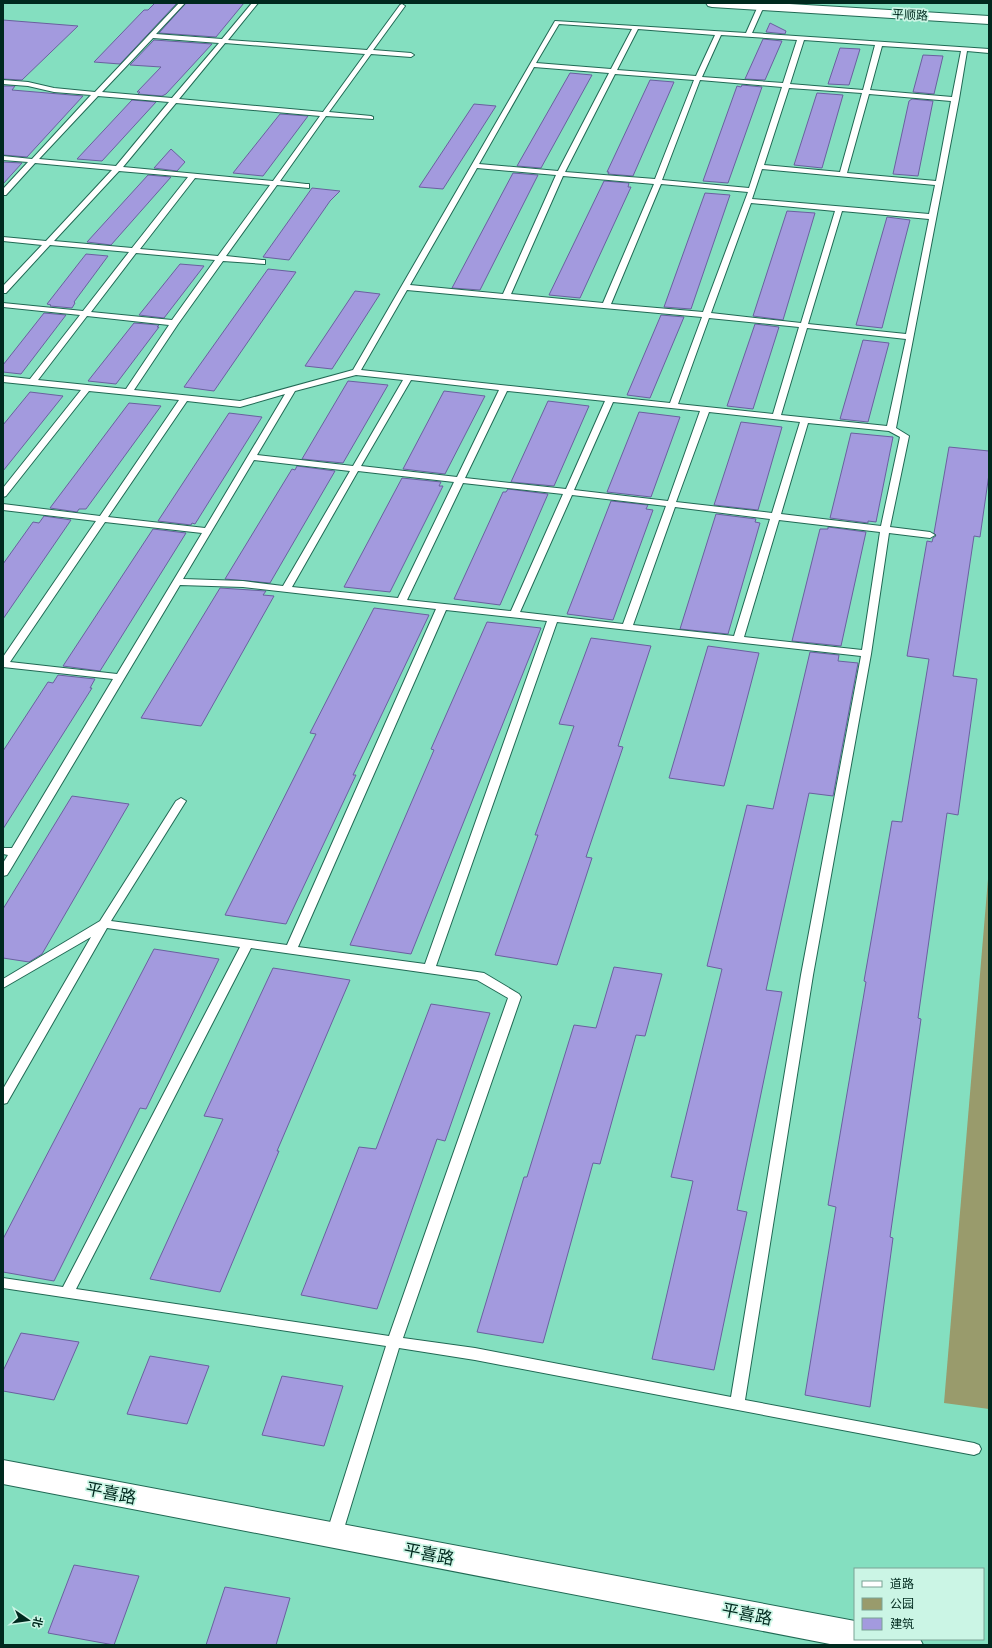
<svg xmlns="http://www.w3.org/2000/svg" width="992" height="1648" font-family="Arial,'Noto Sans SC',sans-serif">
<rect width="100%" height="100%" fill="#84dfc0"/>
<!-- green -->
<path fill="#999b6c" d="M989,867v542l-45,-6z"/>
<!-- building -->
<path fill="#a39ade" stroke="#6a609f" d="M155,3h22l-57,61 -26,-2 50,-52h4z
M186,3h58l-28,34 -57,-4z
M3,20l75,6 -56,54 -19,-1z
M770,23l16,8 -1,3 -19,-2z
M763,39l19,2 -17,39 -20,-1z
M154,40l58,4 -46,50 -4,2 -24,-2 2,-2h-3l24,-25 -31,-2z
M840,48l20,1 -11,36 -21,-1z
M923,55l20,1 -9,38 -21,-2z
M570,73l22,2 -51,93 -24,-2z
M650,80l24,2 -41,94 -25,-2 1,-2h-2z
M742,85l20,2 -34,96 -25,-2 34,-95 4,1z
M3,86h12l-3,4 71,6 -56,61 -24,-2z
M817,93l26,2 -21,73 -28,-3z
M912,99l21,2 -15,75 -25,-2 16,-73z
M132,100l24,2 -54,59 -25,-2z
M474,104l22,2 -53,83 -24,-2z
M280,114l28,2 -45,60 -30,-3z
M171,149l14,13 -8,9 -23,-3z
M3,162l19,1 -19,21z
M513,173l25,2 -58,115 -28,-2z
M148,175l23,2 -60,68 -24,-3z
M604,181l25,2 -1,4h3l-51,111 -31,-3z
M312,188l28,3 -10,10 -41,59 -26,-3z
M705,193l25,2 -39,114 -27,-2z
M787,211l28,2 -32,107 -30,-4z
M887,217l23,3 -28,108 -26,-3z
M86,254l22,2 -34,46 1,1 -3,5 -22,-2 1,-1 -4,-1z
M180,264l24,2 -40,52 -25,-3z
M268,269l28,3 -82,119 -30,-4z
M355,291l25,3 -48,75 -27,-3z
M44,313l22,2 -45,59 -18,-2v-7z
M661,315l23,2 -34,81 -23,-3z
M134,323l25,2 -2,2h2l-43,57 -28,-3z
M755,324l24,3 -26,82 -26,-3z
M863,340l26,3 -21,79 -28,-3z
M348,381l40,4 -45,78 -41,-4z
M444,391l41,5 -40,78 -42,-5z
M30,392l33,4 -60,75v-46z
M548,401l41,5 -35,80 -43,-4z
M129,403l32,3 -75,103h-7l-2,3 -27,-4z
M639,412l41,5 -29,80 -44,-5z
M229,413l33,4 -67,107 -3,-1 -1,2 -33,-4z
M741,422l41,5 -24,83 -44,-5z
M851,433l42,4 -17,85 -8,-1v2l-38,-5z
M949,447l40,4v23l-9,63 -6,-1 -21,140 24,3 -19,136 -11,-2 -29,205 3,1 -31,218 3,1 -23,169 -65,-12 31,-188 -8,-2 38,-223 -2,-1 28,-160 10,1 27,-163 -22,-3 20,-115 5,1 1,-4 3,-2 -2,-3z
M297,466l38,5 -65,112 -45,-4 67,-110 3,1z
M402,478l39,4 -2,4h4l-53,106 -46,-5z
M508,489l40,5 -48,111 -46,-6 49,-107h3z
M611,501l37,4 -2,4 7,1 -40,110 -46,-6z
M716,514l40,5 -1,3 5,1 -32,111 -48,-5z
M44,516l27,4 -68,99v-55l30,-42 6,1z
M828,527l38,5 -25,114 -49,-5 28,-112h8z
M153,529l33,4 -86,138 -37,-5z
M220,588l46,3 -3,4 11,1 -73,130 -60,-8z
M374,608l55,7 -76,160h3l-70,149 -61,-9 91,-181 -6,-1z
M487,622l54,6 -130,326 -61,-9 84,-195 -3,-1z
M591,638l60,8 -33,100 5,1 -37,110 6,1 -35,107 -62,-10 43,-120h-3l39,-109 -15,-2z
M708,646l51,7 -35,133 -55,-8z
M810,652l29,3 -1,6 20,2 -25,133 -24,-3 -43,197 16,2 -45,218 10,2 -33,158 -62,-11 41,-178 -22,-4 51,-208 -15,-3 40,-161 26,4z
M58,675l37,4 -5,9h2l-89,141v-78l45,-69 5,1z
M72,796l57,8 -87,150 -13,8 -26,-4v-49z
M154,949l65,10 -73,150 -6,-1 -86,173 -51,-9v-33z
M614,967l48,7 -17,62 -9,-1 -36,129 -7,-1 -50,180 -66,-11 47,-155h3l47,-152 22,3z
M273,968l77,12 -73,171h2l-59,141 -70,-13 73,-160 -19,-3z
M431,1004l59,9 -45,128 -8,-2 -60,170 -76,-14 58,-148 17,2z
M21,1333l58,9 -25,58 -51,-9v-20z
M150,1356l59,10 -22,58 -60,-10z
M282,1376l61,10 -19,60 -62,-11z
M74,1565l65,11 -25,69 -66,-12z
M225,1587l65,11 -14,47h-70z"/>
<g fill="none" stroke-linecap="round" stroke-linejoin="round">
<defs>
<path id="lane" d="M179,3h6l-29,31 66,5 30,-36h6l-30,37 139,10 33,-45 2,-1 3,2 -32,44 38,3 3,2 -3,2 -40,-3 -42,58 42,4 2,1v2l-47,-3 -46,65 26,3h3v4l-32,-3 -51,71 36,4h3v4l-42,-3 -45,63 -44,66 106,11 113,-31 202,-349 191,12 12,-27 3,-2 3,2 -12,27 237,16v4l-22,-2 -8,48 -63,329 13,8 -19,91 40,5 5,3 -5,3 -41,-5 -18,121 -58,321 -68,425 229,43 5,2 2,4 -2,4 -5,2 -499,-95 -76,-12 -57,187 -3,5 -5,1 -5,-1 -3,-5 60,-189 -383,-58v-10l60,9 177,-340 -133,-19 -100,175 -4,1v-15l88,-152 -88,51v-9l97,-58 76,-120 5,-3 5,3 -75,120 176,24 149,-336 -193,-22 -63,-2 -171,287 -2,3 -4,1v-13l5,-8 -5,-1v-6h9l101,-169 -110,-12v-10l93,-136 -93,-11v-6l97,12 79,-116 -90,-9 -83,105 -3,1v-9l78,-98 -78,-8v-6l27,3 50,-64 -77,-8v-4l80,8 46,-59 -79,-7 -44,48h-3v-7l39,-41 -39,-4v-4l43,4 66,-71 -77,-7 -29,32h-3v-6l25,-27 -25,-2v-4l29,3 59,-64 -37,-3 -26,-6 -25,-2v-4l25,2 26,6 41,4zM559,24l73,5 -21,40 -75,-6zM638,29l77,6 -19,41 -79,-6zM721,35l76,5 -14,43 -81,-6zM153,38l66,5 -47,55 -70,-6zM804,40l71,5 -12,45 -73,-6zM225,43l140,11 -42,58 -144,-13zM882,46l79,5 -9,46 -82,-7zM534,67l75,6 -51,98 -79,-7zM615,74l79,6 -39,99 -90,-7zM700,80l82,7 -33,101 -87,-8zM789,88l73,5 -22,79 -76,-7zM869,94l82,7 -15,80 -89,-8zM98,96l71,6 -53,64 -77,-7zM176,103l144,13 -47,65 -150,-14zM477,168l79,7 -53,119 -93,-9zM762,169l173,16 -6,29 -177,-15zM119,171l69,6 -56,71 -78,-7zM563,176l91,8 -51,119 -92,-9zM195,178l75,7 -52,71 -78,-7zM661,184l87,8 -45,120 -92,-8zM751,203l84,8 -34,112 -90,-10zM842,211l87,8 -23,115 -98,-10zM136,253l79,7 -43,60 -81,-8zM407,290l295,27 -32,86 -309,-33zM87,316l82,9 -43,64 -88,-9zM709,318l90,9 -26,87 -95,-10zM807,328l99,11 -19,87 -106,-11zM356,375l47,5 -50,86 -96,-11 38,-64zM411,380l88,10 -42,87 -96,-11zM507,391l98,10 -39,88 -101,-11zM285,394l-80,134 -97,-11 79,-116 53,6zM613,402l87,9 -32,90 -94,-11zM709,412l91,10 -28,91 -96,-11zM808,423l81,8 11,6 -19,89 -100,-12zM254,460l96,11 -67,115 -40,-5 -60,-2zM358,471l96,11 -56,116 -106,-11zM463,483l100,11 -52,117 -104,-11zM572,495l94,11 -43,118 -103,-12zM675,507l95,12 -36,117 -101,-11zM779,520l101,12 -18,118 -118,-13zM105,522l97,11 -85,141 -107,-12zM446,610l101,11 -122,343 -127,-17zM557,622l304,34 -60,319 -70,422 -256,-49 -72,-10 118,-341 -2,-3 -35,-21 -48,-7zM251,948l226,32 31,18 -119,338 -313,-47z"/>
<path id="street" d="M706,3h67l216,13v8l-277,-17 -4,-1z"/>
<path id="secondary" d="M3,1460l852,161v18h65l3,6h-88l-832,-161z"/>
</defs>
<!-- lane casing -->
<use href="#lane" stroke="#216954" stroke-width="2"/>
<!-- street casing -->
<use href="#street" stroke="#216954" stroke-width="2"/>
<!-- secondary casing -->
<use href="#secondary" stroke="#216954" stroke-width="2"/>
<!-- lane -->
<use href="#lane" fill="#fff" fill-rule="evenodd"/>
<!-- street -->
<use href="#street" fill="#fff" fill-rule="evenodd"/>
<!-- secondary -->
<use href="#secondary" fill="#fff" fill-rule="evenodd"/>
</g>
<g text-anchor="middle" stroke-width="3.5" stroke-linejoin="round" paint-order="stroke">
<!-- far-street labels -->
<g font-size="12" fill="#00291e" stroke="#cbf5e5">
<text transform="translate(910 15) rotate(3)" y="4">平顺路</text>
</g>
<!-- near-street labels -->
<g font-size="17" fill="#00291e" stroke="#cbf5e5">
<text transform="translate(111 1493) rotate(11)" y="6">平喜路</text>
<text transform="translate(429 1554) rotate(11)" y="6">平喜路</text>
<text transform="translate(747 1614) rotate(11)" y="6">平喜路</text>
</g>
</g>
<!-- border -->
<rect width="992" height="1648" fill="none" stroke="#00291e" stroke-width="8"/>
<!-- legend -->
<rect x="854" y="1568" width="130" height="72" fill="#cbf5e5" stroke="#7aa395"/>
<rect x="862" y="1581" width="20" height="6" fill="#ffffff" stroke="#7aa395"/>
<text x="890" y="1588" font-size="12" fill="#00291e">道路</text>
<rect x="862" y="1598" width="20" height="12" fill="#999b6c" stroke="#7aa395"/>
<text x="890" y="1608" font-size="12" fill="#00291e">公园</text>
<rect x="862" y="1618" width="20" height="12" fill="#a39ade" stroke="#7aa395"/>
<text x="890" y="1628" font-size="12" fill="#00291e">建筑</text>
<!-- north arrow -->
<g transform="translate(28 1620) rotate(103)" stroke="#cbf5e5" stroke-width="3" paint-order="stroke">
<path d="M0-3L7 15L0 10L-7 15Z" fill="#00291e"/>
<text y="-6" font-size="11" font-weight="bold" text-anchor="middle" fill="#00291e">北</text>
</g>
</svg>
